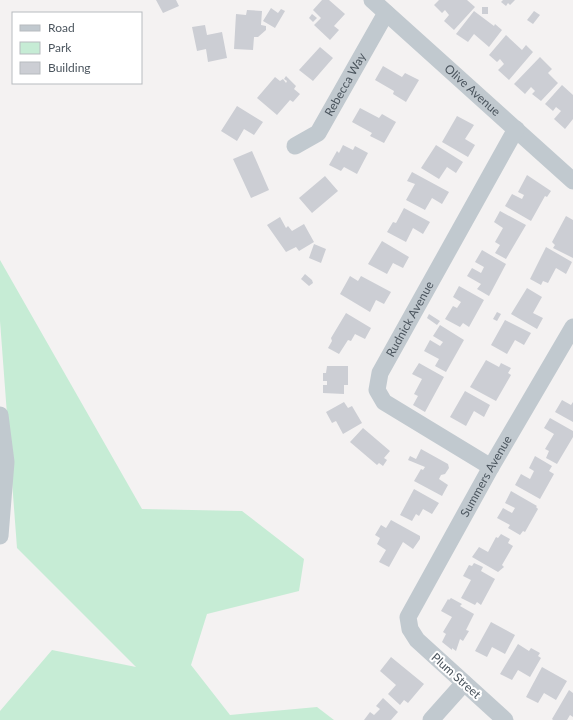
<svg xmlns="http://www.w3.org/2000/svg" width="573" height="720" font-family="Lato,sans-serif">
<rect width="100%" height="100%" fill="#f4f2f2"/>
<!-- green -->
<path fill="#c6ecd5" d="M0,260l142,249 100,2 62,48 -5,32 -92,23 -16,51 39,50 87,-8 17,13h-334v-9l52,-61 84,17 -119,-119 -17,-227z"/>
<!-- building -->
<path fill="#ccced4" d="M156,0h20l3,6 -16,7z
M322,0h7l16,14 -11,12 5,4 -9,10 -16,-15 7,-7 -8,-8z
M439,0h28l8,7 -21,23 -10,-9 5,-6 -4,-5 -3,3 -8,-8z
M503,0h12l-5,5 -2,-2 -2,3 -5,-4z
M482,7h6v7h-6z
M271,8l7,5 3,-4 4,2 -10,17 -12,-7z
M247,10l15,1 -1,14 5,1v4l-8,7h-4l-1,13 -19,-1 2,-35 10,1z
M474,11l20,15 1,-2 7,6 -13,17 -15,-13 -6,8 -12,-8z
M534,11l6,4 -7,9 -6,-4z
M312,14l5,4 -4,4 -4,-4z
M205,25l2,10 15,-3 5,26 -19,4 -2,-13 -9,2 -5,-24z
M506,35l16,15 4,-5 7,7 -24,28 -11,-10 6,-6 -4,-5 -3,3 -8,-7z
M320,47l13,11 -20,23 -14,-11z
M540,57l12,12 -4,4 10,10 -17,18 -9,-7 3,-3 -4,-4 -6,7 -11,-10z
M383,66l19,11 3,-4 14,7 -13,22 -13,-8 1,-3 -19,-11z
M286,76l10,10 -2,3 6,5 -7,8 -3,-2 -13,15 -20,-17 18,-21 5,4 3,-2 3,4 1,-2 -3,-2z
M562,85l11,10v24l-8,10 -11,-10 7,-8 -5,-4 -3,4 -8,-7z
M237,106l26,16 -9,13 -10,-6 -7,12 -16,-10z
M360,108l19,10 3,-4 14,8 -12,21 -14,-7 2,-3 -20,-11z
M457,116l17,9 -9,14 10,6 -7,12 -26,-15z
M343,145l10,5 2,-4 13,7 -11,21 -13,-7 -3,4 -12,-6 8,-14 2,2z
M436,145l27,17 -7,11 -9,-6 -8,12 -18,-11z
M252,151l17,39 -18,8 -18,-39z
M412,172l37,20 -7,12 -10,-6 -7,12 -19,-10 9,-16 -8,-3z
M527,175l24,16 -4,6 -2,-1 -14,25 -26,-15 7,-12 10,5 2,-4 -6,-3z
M325,176l13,15 -26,22 -13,-15z
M404,208l26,14 -7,12 -10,-6 -7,14 -19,-10 6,-10 3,1z
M500,211l26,14 -20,34 -11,-6 5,-8 -5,-3 8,-14 -9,-6z
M566,216l7,4v38l-20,-10 2,-3 -3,-3z
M280,217l6,11 2,-2 4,5 12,-7 10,18 -15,9 -3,-4 -10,5 -19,-27z
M382,241l27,16 -6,11 -10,-5 -6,11 -19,-10z
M314,244l12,5 -5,14 -12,-5z
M546,247l26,15 -6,12 -10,-6 -8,15 -5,-2 -2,4 -11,-6z
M482,250l24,14 -17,32 -12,-7 4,-5 -14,-8 5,-8 9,5 3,-6 -9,-5z
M305,274l7,6 1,3 -4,3 -8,-7z
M350,276l8,5 3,-5 30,16 -7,12 -8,-4 -6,12 -30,-18z
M459,286l25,14 -15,27 -6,-4 -3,4 -15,-8 8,-13 4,2 4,-6 -8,-5z
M527,288l15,9 -9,16 10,5 -6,11 -26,-15z
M497,312l4,2 -4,7 -4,-2z
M346,313l25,15 -6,11 -10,-5 -4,7 -3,-1 -9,14 -11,-6 4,-7 -1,-3z
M429,314l11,7 -3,4 -10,-7z
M505,320l26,13 -7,12 -9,-5 -8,14 -16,-9z
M440,325l24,15 -18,32 -11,-6 4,-7 -15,-8 6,-11 10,6 3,-4 -10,-6z
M486,360l13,7 2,-4 10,5 -3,5 3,2 -15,26 -26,-14z
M419,363l25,14 -19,35 -12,-7 5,-9 -4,-2 8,-15 -10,-5z
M327,366h21v19h-4v9l-21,-1v-8h4v-4h-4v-8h3z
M465,391l25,14 -6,12 -10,-6 -8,15 -16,-9z
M562,400l9,5 2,-3v20l-18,-10z
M344,402l4,6 4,-2 10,17 -19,11 -7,-13 -4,2 -6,-11z
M550,418l23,13v6l-16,27 -11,-6 3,-7 -4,-2 9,-15 -10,-6z
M363,428l27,23 -6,7 3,2 -4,6 -4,-3 -2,2 -27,-23z
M421,449l27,15 1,4 -4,6 -4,1 -2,4 9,6 -6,11 -28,-15 7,-12 2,1 2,-3 -17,-7 2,-4 6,3z
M535,456l17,10 -3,5 5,3 -14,25 -25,-14 6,-11 9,5 4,-8 -5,-3z
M414,489l25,14 -7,11 -9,-5 -4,7 -3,-2 -4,7 -12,-6z
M511,491l26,15 -1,1 2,2 -13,23 -2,-1 -3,4 -12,-7 2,-3 -13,-7 6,-10 9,5 3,-5 -10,-5z
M391,520l29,16v3l-7,10 -10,-7 -14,25 -10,-5 7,-12 -9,-6 3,-6 -5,-3 6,-10 5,3z
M501,534l9,5 -2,4 5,3 -11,19 2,2 -6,5 -26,-15 7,-10 9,5 8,-15 2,1z
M474,563l9,4 -2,4 14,8 -14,26 -4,-3 -2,3 -14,-7 10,-18 -8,-4 6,-11 3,1z
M451,598l11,6 -2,2 14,8 -8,16 3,1 -6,10 -3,-2 -4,12 -4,-3v2l-10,-8 4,-8 -3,-2 9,-15 -11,-6 7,-12 1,1z
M491,622l24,13 -10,19 -13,-7 -5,10 -12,-6z
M518,644l11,7 2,-3 9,5 -2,3 3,2 -11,19 -12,-7 -6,10 -12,-6z
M391,657l33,27 -16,19 -4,-3 -4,5 -12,-11 8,-9 -16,-14z
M542,667l25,14 -11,19 -12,-7 -6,10 -12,-6z
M569,690l4,3v24l-3,-2 -3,5h-14l-1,-1z
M383,698l15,14 -7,8h-27l6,-8 4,3 6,-6 -4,-3z"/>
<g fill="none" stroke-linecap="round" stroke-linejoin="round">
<!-- minor -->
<g stroke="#c1c9cf" stroke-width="17">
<path id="s1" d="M372,0l201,181"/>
<path id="s2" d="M295,146l23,-13 68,-120"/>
<path d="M0,415l6,47 -6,74"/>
<path id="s3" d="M491,467l-107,-65 -7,-12 3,-17 136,-244"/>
<path d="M431,720l33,-37"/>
<path id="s4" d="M505,720l-88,-80 -7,-11 -2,-12 83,-150 82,-140"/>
</g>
</g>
<g text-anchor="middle" stroke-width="4" stroke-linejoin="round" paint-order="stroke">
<!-- street labels -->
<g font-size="12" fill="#4b555e" stroke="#fff">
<text dy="4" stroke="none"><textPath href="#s2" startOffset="82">Rebecca Way</textPath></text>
<text dy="4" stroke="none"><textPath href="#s1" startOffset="135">Olive Avenue</textPath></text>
<text dy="4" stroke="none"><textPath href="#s3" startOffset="218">Rudnick Avenue</textPath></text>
<text dy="4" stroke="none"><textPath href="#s4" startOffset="305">Summers Avenue</textPath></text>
<text transform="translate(456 676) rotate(42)" y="4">Plum Street</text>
</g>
</g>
<!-- legend -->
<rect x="12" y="12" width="130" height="72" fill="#ffffff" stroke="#b7bbbf"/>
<rect x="20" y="25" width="20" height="6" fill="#c1c9cf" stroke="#b7bbbf"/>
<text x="48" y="32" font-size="12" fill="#4b555e">Road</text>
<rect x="20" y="42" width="20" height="12" fill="#c6ecd5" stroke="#b7bbbf"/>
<text x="48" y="52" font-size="12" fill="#4b555e">Park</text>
<rect x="20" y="62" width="20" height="12" fill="#ccced4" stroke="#b7bbbf"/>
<text x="48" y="72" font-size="12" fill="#4b555e">Building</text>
</svg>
